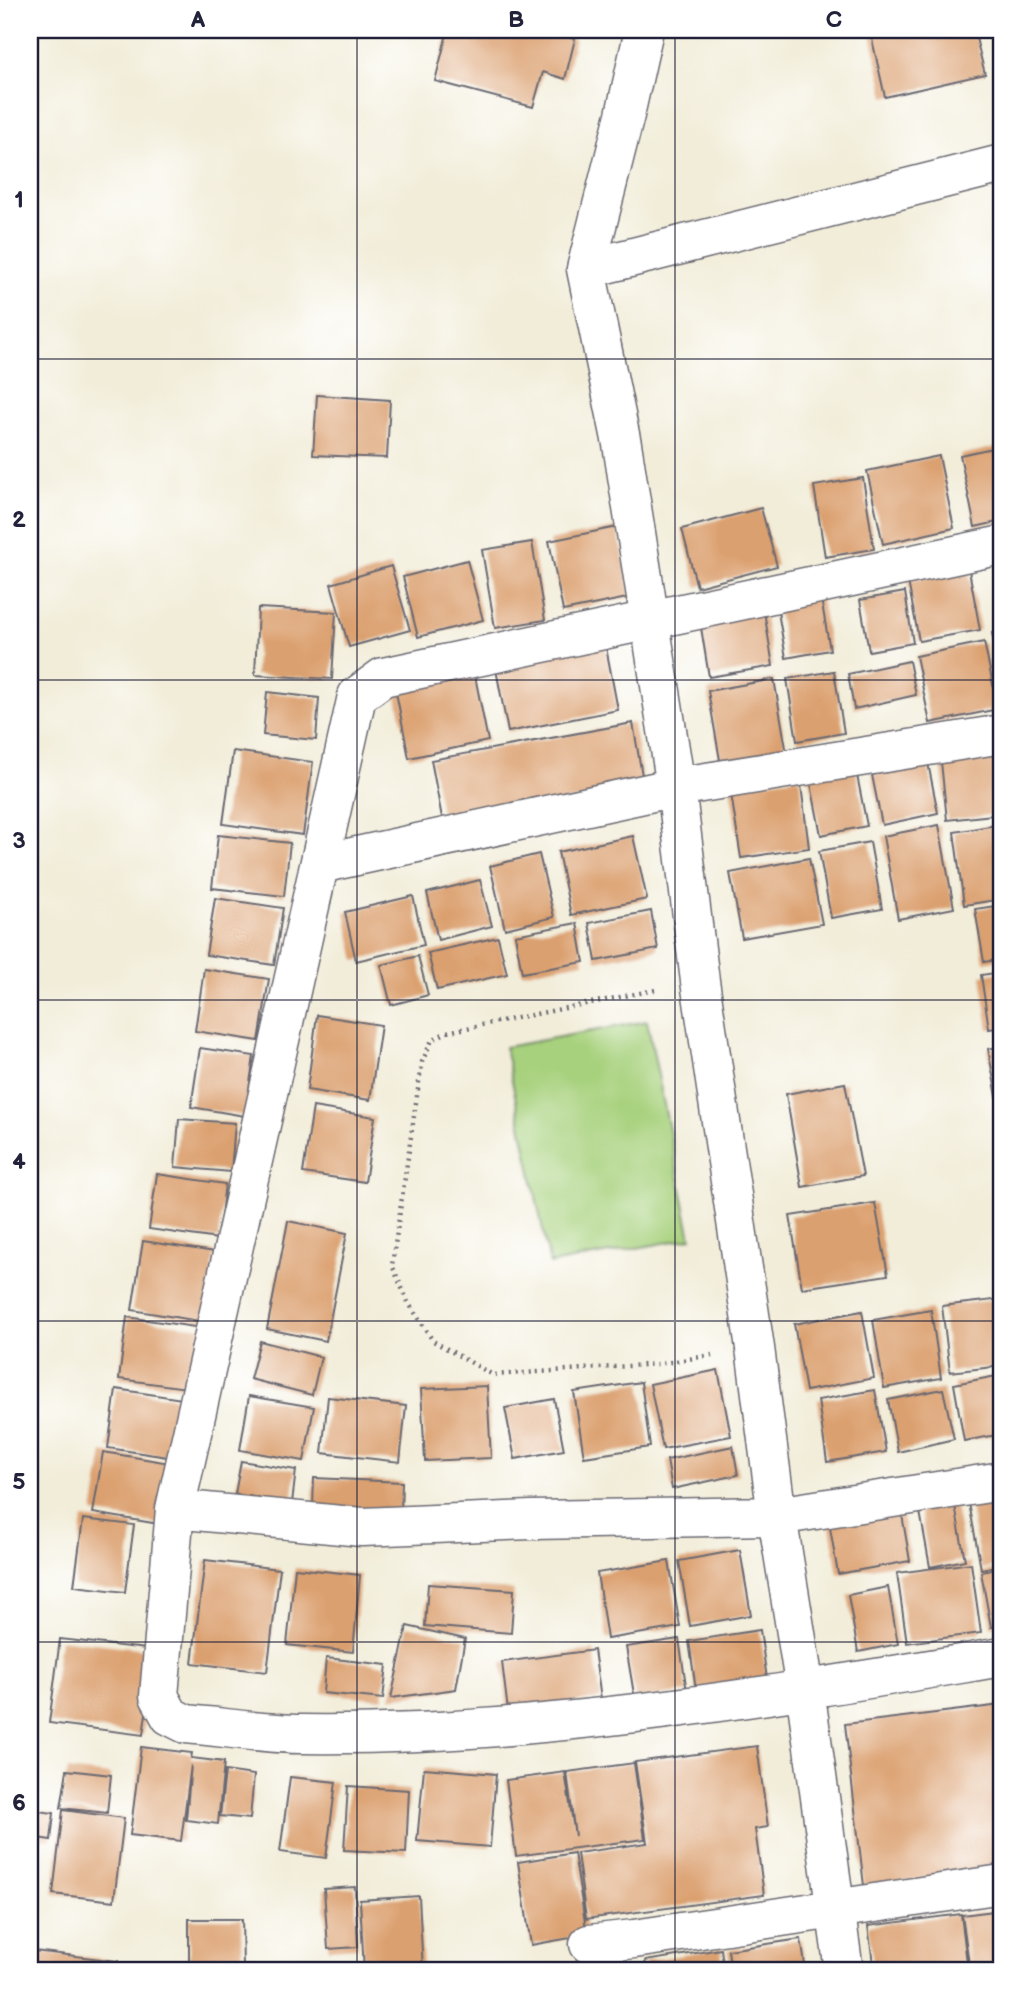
<svg xmlns="http://www.w3.org/2000/svg" width="1032" height="2001" font-family="'Balsamiq Sans',sans-serif">
<rect width="100%" height="100%" fill="#fff"/>
<filter id="ink" filterUnits="userSpaceOnUse"><feTurbulence type="fractalNoise" baseFrequency=".0143" numOctaves="2"/><feDisplacementMap in="SourceGraphic" scale="14" xChannelSelector="R" yChannelSelector="G"/><feConvolveMatrix kernelMatrix="1 2 1 2 8 2 1 2 1" color-interpolation-filters="sRGB"/></filter>
<filter id="wash" filterUnits="userSpaceOnUse"><feTurbulence type="fractalNoise" baseFrequency=".00686" numOctaves="4" result="noise"/><feDisplacementMap in="SourceGraphic" scale="28" xChannelSelector="R" yChannelSelector="G"/><feGaussianBlur stdDeviation="1.57" result="paint"/><feColorMatrix in="noise" values="0 0 0 0 0 0 0 0 0 0 0 0 0 0 0 0 0 1.4 0 .05"/><feComposite in="paint" operator="in"/></filter>
<g filter="url(#wash)">
<rect width="100%" height="100%" fill="#f2edd9"/>
<!-- garden -->
<path fill="#a7d17d" stroke="#647a5c" stroke-width="2" d="M647,1021l44,217 -141,26 -45,-217z"/>
<g id="blocks">
<!-- building -->
<path fill="#dba070" d="M448,30h94l33,9 -10,40 -22,-7 -10,35 -98,-26z
M870,30h104l11,44 -100,23z
M317,395l73,5 -3,58 -74,-3z
M1002,446v75l-27,6 -15,-72z
M939,456l15,72 -71,16 -16,-73z
M863,478l11,71 -49,8 -11,-71z
M761,508l16,58 -80,21 -15,-58z
M617,527l15,70 -69,14 -14,-70z
M532,542l13,78 -50,8 -13,-78z
M467,560l16,60 -65,17 -15,-60z
M391,566l19,64 -61,17 -18,-63z
M969,570l11,60 -61,11 -11,-60z
M905,592l8,51 -44,8 -9,-51z
M821,598l9,52 -44,8 -9,-52z
M763,605l10,61 -64,11 -10,-62z
M258,608l78,4 -4,67 -77,-4z
M1002,631v44h-1l-9,-42z
M605,642l13,68 -110,22 -13,-68z
M984,642l14,67 -68,14 -14,-67z
M909,661l7,34 -62,14 -6,-35z
M474,671l14,70 -79,17 -14,-71z
M834,671l10,62 -47,8 -10,-62z
M774,679l13,75 -66,12 -13,-75z
M267,692l52,6 -3,42 -53,-5z
M633,723l11,64 -201,36 -12,-63z
M1002,746v68l-55,6 -7,-68z
M233,751l80,11 -10,73 -80,-11z
M928,763l10,50 -56,12 -10,-50z
M855,765l12,61 -46,9 -12,-61z
M800,777l9,71 -68,10 -11,-71z
M1002,824v75l-38,6 -10,-73z
M939,825l15,83 -56,11 -15,-83z
M218,835l72,8 -6,53 -72,-8z
M633,836l14,63 -76,16 -13,-63z
M870,842l12,67 -51,9 -12,-67z
M539,854l15,63 -49,12 -15,-63z
M809,858l13,66 -80,14 -12,-65z
M480,880l12,46 -54,14 -11,-47z
M413,896l11,49 -68,16 -11,-49z
M215,898l68,10 -9,57 -68,-10z
M1002,905v54l-18,3 -9,-53z
M651,911l7,38 -62,12 -7,-38z
M577,923l7,39 -62,11 -7,-38z
M498,937l9,37 -70,16 -9,-37z
M418,956l10,39 -37,10 -10,-40z
M204,969l65,10 -10,62 -64,-10z
M1002,972v55l-13,2 -8,-54z
M317,1015l64,10 -11,75 -63,-10z
M1002,1046v55l-4,1 -10,-53z
M200,1048l54,8 -9,60 -54,-9z
M845,1083l18,93 -61,11 -16,-93z
M313,1107l62,10 -10,65 -62,-9z
M1002,1112v26l-1,1 -4,-26z
M179,1119l56,4 -4,49 -56,-5z
M157,1174l68,10 -7,55 -69,-10z
M875,1203l13,72 -86,13 -12,-72z
M288,1221l59,12 -21,108 -59,-12z
M143,1241l72,11 -10,70 -73,-12z
M1002,1299v67l-52,6 -8,-66z
M931,1310l10,68 -57,10 -11,-68z
M862,1311l12,67 -68,13 -12,-67z
M127,1317l75,11 -8,61 -75,-10z
M260,1341l61,16 -9,38 -62,-16z
M718,1370l13,66 -68,13 -13,-65z
M1002,1375v59l-38,7 -10,-57z
M641,1382l9,65 -66,10 -10,-65z
M487,1386l4,72 -66,3 -4,-72z
M116,1389l73,11 -8,59 -73,-11z
M943,1389l11,50 -56,13 -10,-52z
M875,1390l11,62 -59,10 -9,-62z
M249,1396l65,11 -10,54 -64,-11z
M328,1397l78,9 -6,56 -78,-9z
M554,1399l10,51 -49,9 -10,-51z
M733,1446l5,29 -66,14 -5,-29z
M103,1452l73,12 -11,61 -72,-12z
M241,1461l55,9 -4,33 -57,-9z
M314,1478l88,4 -1,30 -88,-4z
M1002,1486v79l-21,4 -14,-77z
M952,1489l13,71 -35,7 -13,-72z
M900,1503l10,58 -72,13 -10,-58z
M83,1519l51,6 -9,67 -51,-6z
M740,1550l11,65 -61,11 -11,-65z
M205,1560l75,9 -13,103 -75,-9z
M669,1561l11,66 -73,12 -10,-66z
M971,1563l10,70 -74,10 -10,-70z
M295,1568l65,7 -7,77 -66,-7z
M1002,1568v57l-11,2 -10,-55z
M428,1584l86,6 -3,43 -86,-7z
M888,1587l10,57 -40,8 -10,-57z
M407,1626l58,13 -9,50 -65,9z
M760,1630l7,49 -71,11 -7,-49z
M60,1639l95,11 -12,85 -94,-12z
M679,1639l8,53 -52,8 -9,-53z
M594,1650l7,49 -93,12 -6,-49z
M326,1658l61,7 -4,34 -60,-6z
M1002,1705v164l-138,17 -19,-162z
M757,1746l11,81 -13,2 9,66 -178,24 -9,-66 70,-10 -12,-81z
M141,1747l51,6 -1,5 33,4 -6,62 -32,-4 5,-55 -10,76 -51,-6z
M634,1763l11,76 -129,17 -10,-76 59,-8 10,64 -8,-64z
M424,1768l72,6 -6,73 -73,-6z
M67,1770l44,5 -4,38 -46,-5z
M225,1771l29,4 -4,44 -30,-3z
M290,1777l46,5 -10,76 -46,-6z
M348,1786l61,4 -3,63 -62,-3z
M30,1810l24,3 -3,27 -21,-3z
M63,1810l61,8 -10,83 -61,-7z
M574,1853l13,82 -56,10 -13,-83z
M355,1887l3,60 -30,2 -4,-60z
M419,1896l4,75h-59l-4,-71z
M1002,1910v61h-32l-8,-56z
M961,1914l7,57h-94l-6,-45z
M189,1919h53l1,49h-54z
M801,1939l5,32h-75l-3,-21z
M721,1949l3,22h-77l-2,-10z
M34,1951l84,10 -2,10h-84z
M609,1967l1,4h-19v-1z"/>
</g>
</g>
<g filter="url(#ink)">
<use href="#blocks" fill-opacity="0" stroke="#6b6972" stroke-width="2"/>
<g fill="none" stroke-linecap="round" stroke-linejoin="round">
<defs>
<path id="minor" d="M644,30l-19,85 -39,154 36,175 54,343 24,194 55,367 22,168 28,173 39,282
M586,269l416,-105
M1002,545l-619,132 -26,19 -182,813 -16,187 11,20 16,8c38,3 78,10 116,10 233,3 471,-39 700,-77
M320,864l356,-77 326,-53
M175,1509l187,18 169,-7 246,-4 225,-35
M589,1944l45,-5 368,-55"/>
</defs>
<!-- minor casing -->
<use href="#minor" stroke="#6b6972" stroke-width="41"/>
<!-- path -->
<path stroke="#6b6972" stroke-width="4.5" stroke-dasharray="2 5" stroke-linecap="butt" d="M655,990l-208,42 -15,8 -10,22 -30,203 16,37 25,39 60,34 166,-11 53,-9"/>
<!-- minor -->
<use href="#minor" stroke="#fff" stroke-width="38"/>
</g>
</g>
<!-- grid -->
<path fill="none" stroke="#22223b" stroke-width="2" stroke-opacity="0.55" d="M357,30v1941M675,30v1941M30,359h972M30,680h972M30,1000h972M30,1321h972M30,1642h972"/>
<!-- margin -->
<rect width="1032" height="2001" fill="none" stroke="#fff" stroke-width="77"/>
<rect x="38" y="38" width="955" height="1924" fill="none" stroke="#22223b" stroke-width="2.5"/>
<g font-size="23" text-anchor="middle" font-weight="bold" fill="#22223b">
<text x="198" y="27">A</text>
<text x="516" y="27">B</text>
<text x="834" y="27">C</text>
<text x="19" y="207">1</text>
<text x="19" y="527">2</text>
<text x="19" y="848">3</text>
<text x="19" y="1169">4</text>
<text x="19" y="1489">5</text>
<text x="19" y="1810">6</text>
</g>
</svg>
